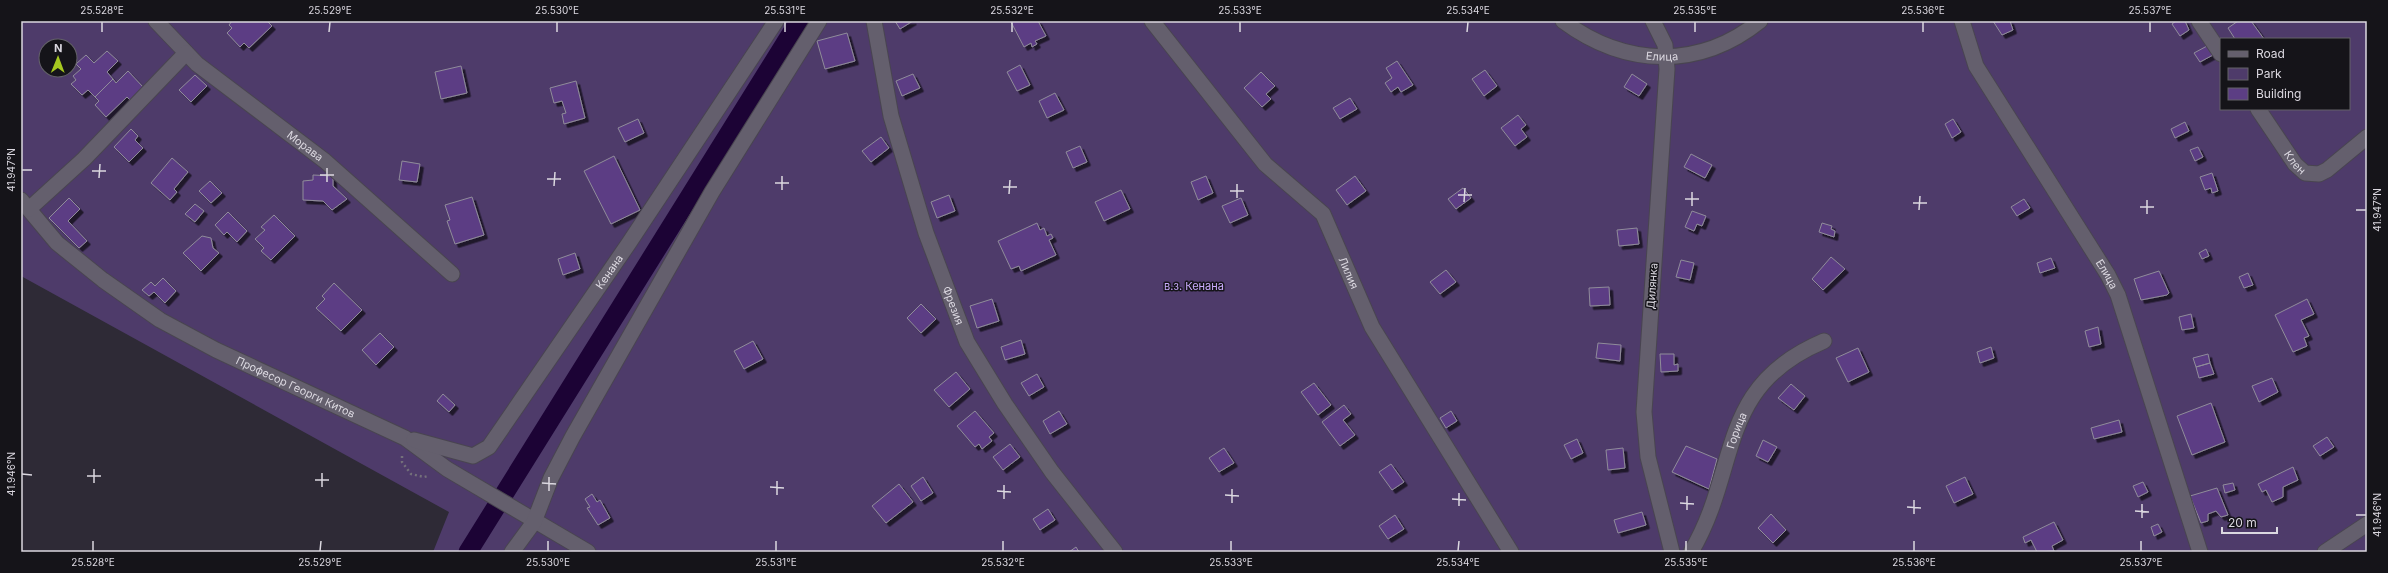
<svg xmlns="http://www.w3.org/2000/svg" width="2388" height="573" font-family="Inter,sans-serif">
<defs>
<filter id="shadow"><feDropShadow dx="3.5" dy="3.5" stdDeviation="0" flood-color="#0009"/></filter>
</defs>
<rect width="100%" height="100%" fill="#2e2a36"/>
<!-- green -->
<path fill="#4e3b6a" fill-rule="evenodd" d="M21,21h2346v531h-1934l16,-40 -428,-236zM2221,39h128v70h-128zM46,46h24v24h-24z"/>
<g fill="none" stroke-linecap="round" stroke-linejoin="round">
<!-- canal -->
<path stroke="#1c0335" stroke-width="19" d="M468,552l331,-531"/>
</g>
<!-- building -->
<path fill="#5c3e84" stroke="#908c9a" filter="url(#shadow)" d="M232,21h35l5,5 -23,22 -5,-5 -4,4 -13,-14 5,-5 -3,-3z
M895,21h18l-13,8z
M1014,21h24l8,15 -11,5 2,3 -5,3 -1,-4 -7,4 -13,-25z
M1993,21h17l3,9 -11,5z
M2176,21h9l4,9 -9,6 -8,-12z
M2238,21h13l13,18h-29l-7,-11z
M847,33l8,28 -30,8 -8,-28z
M2207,46l6,9 -13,7 -6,-9z
M107,51l11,10 -11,11 6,7 -18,18 -7,-7 -6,5 -11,-11 5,-4 -3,-4 8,-7 -5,-5 10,-9 8,8z
M1397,61l16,24 -12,7 -3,-5 -7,5 -6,-9 7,-5 -6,-10z
M1020,65l10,20 -13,6 -10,-19z
M461,66l6,27 -26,6 -6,-27z
M1485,70l12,16 -13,10 -12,-17z
M128,71l15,16 -13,13 -3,-3 -21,20 -11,-12 4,-4 -4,-4 18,-18 3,4z
M1261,72l14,14 -9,8 5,5 -9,8 -18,-19z
M913,74l7,14 -18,8 -6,-15z
M1632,74l15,10 -8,12 -15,-9z
M195,75l12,11 -16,16 -12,-12z
M576,81l9,37 -21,6 -2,-10 4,-1 -4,-12 -8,2 -4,-15z
M1055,93l9,17 -17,8 -8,-17z
M1350,98l7,11 -17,10 -7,-11z
M1518,115l8,10 -5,4 6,8 -12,9 -14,-18z
M638,119l6,14 -19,9 -7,-14z
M1953,119l8,13 -9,6 -7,-14z
M2185,122l4,9 -14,7 -4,-9z
M131,129l7,7 -3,4 8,8 -14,14 -15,-15z
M881,137l8,11 -18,14 -9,-11z
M1080,146l7,16 -14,6 -7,-16z
M2198,147l5,10 -8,4 -5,-11z
M1691,154l21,11 -7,13 -21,-11z
M614,156l26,54 -29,14 -27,-53z
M172,158l16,14 -14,17 3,3 -7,8 -19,-17z
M402,161l18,3 -3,18 -18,-2z
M2212,173l6,18 -6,2 -1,-5 -6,2 -5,-13z
M313,175l20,1v10l14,13 -15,11 -9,-9 -20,-1v-19l10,-1z
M1206,176l7,17 -15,7 -7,-18z
M1355,176l11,15 -19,14 -11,-15z
M210,181l12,12 -11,10 -12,-12z
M1463,188l8,10 -15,11 -8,-10z
M1121,190l9,19 -26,12 -9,-19z
M949,195l6,16 -18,7 -6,-16z
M472,197l12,38 -29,9 -8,-23 3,-1 -5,-15z
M69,198l11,11 -12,12 19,20 -8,7 -30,-30z
M1241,198l7,17 -18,8 -8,-17z
M2024,199l6,9 -13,8 -6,-9z
M195,204l9,7 -9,11 -10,-8z
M1692,211l14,5 -4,10 -5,-2 -3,7 -9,-4z
M228,212l19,19 -10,11 -10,-10 -3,3 -9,-10z
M274,215l21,21 -24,24 -10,-9 3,-3 -9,-9 10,-9 -4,-3z
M1037,223l3,7 4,-2 3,8 4,-2 2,4 -4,2 7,15 -35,16 -2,-5 -8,3 -13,-28z
M1822,223l10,3 -1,3 4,2 -1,6 -15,-5z
M1637,228l2,16 -20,2 -2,-16z
M202,236l9,2 2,10 6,5 -18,18 -18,-18z
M2206,249l3,7 -7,3 -3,-6z
M575,253l5,16 -17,6 -5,-16z
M1831,257l14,12 -22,21 -11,-11z
M2051,258l4,10 -15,5 -3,-10z
M1681,260l13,3 -4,17 -14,-3z
M1446,270l10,12 -16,12 -10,-12z
M2159,271l10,22 -2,2 -26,5 -7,-21z
M2248,273l5,12 -9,3 -5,-11z
M163,278l13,13 -11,12 -11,-11 -5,4 -7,-6 9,-8 4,4z
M334,283l28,27 -21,21 -25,-23 9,-9 -3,-3z
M1609,287l1,18 -20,1 -1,-18z
M992,299l7,22 -22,7 -7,-22z
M2307,299l7,15 -13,6 8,16 -5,2 3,8 -14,6 -18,-37z
M921,304l15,15 -15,14 -14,-15z
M2191,314l3,14 -12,2 -3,-13z
M2098,327l3,17 -12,3 -4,-16z
M380,333l14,14 -18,18 -14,-15z
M1021,340l4,14 -20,6 -4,-13z
M753,341l10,18 -19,10 -10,-18z
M1598,343l23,2 -1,16 -24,-3z
M1991,347l3,11 -14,5 -3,-11z
M1858,348l11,24 -21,10 -12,-24z
M1660,354h14v11l4,-1v7l-17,1z
M2208,354l2,9 -14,4 -3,-9z
M2210,363l4,11 -15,4 -3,-11z
M956,372l14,17 -21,18 -15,-17z
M1037,374l7,13 -15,9 -8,-13z
M2272,378l6,14 -19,10 -7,-16z
M1314,383l17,22 -13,10 -17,-23z
M1791,384l14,12 -11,14 -16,-12z
M443,394l12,11 -6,7 -12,-11z
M2211,403l14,39 -33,13 -15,-39z
M1344,405l7,9 -8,6 12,15 -15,11 -18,-24z
M975,411l19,22 -5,4 3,4 -10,8 -3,-5 -4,3 -18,-21z
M1059,411l8,13 -17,10 -7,-13z
M1451,411l6,10 -11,7 -6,-10z
M2119,420l3,12 -28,7 -3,-11z
M2327,437l7,10 -14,9 -7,-10z
M1577,439l6,14 -12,6 -7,-14z
M1763,440l14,7 -9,15 -12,-6z
M1010,444l10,13 -17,13 -10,-13z
M1686,446l31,13 -8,30 -37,-17z
M1224,448l10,15 -15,9 -10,-14z
M1623,448l2,20 -17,2 -2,-20z
M1391,464l13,18 -12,8 -13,-18z
M2293,467l5,13 -15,7v10l-11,5 -6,-12 -4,2 -4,-8z
M923,477l10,16 -12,8 -10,-15z
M1965,477l8,17 -19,9 -8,-17z
M2143,482l5,10 -10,5 -5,-11z
M2233,483l2,7 -10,3 -2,-8z
M899,484l14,18 -27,21 -14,-17z
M2217,488l11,27 -7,2 -5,-6 -8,3v7l-7,2 -11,-27z
M592,494l5,8 3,-2 10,18 -12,7 -11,-17 3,-1 -5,-8z
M1048,509l7,11 -15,10 -7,-11z
M1642,512l4,13 -28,8 -4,-13z
M1771,514l15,16 -13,13 -15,-15z
M1395,515l9,14 -16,10 -9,-13z
M2054,522l9,18 -11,6 2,5 -17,1 -6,-12 -6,3 -2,-6z
M2158,524l4,8 -8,4 -3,-9z
M1076,547l3,5h-10z"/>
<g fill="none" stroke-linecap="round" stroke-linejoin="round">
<defs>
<g id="minor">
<path id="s1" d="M156,21l41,43 128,97 127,113"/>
<path id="s2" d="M874,21l17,95 35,117 41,109 38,62 47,68 63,80"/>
<path id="s3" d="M1152,21l113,143 58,50 49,113 139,225"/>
<path id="s4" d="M1563,21c62,46 136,49 197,0"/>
<path d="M1653,21l12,24 2,24 -23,343 4,45 24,95"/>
<path id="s5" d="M1962,21l14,45 132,209 10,20 82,257"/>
<path d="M2199,21l22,33"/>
<path id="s6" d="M2258,109l37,55 10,9 14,1 8,-4 40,-33"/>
<path id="s7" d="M21,200l36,43 46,37 57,40 56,30 189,88 42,31 141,83"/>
<path d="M29,209l55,-50 102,-106"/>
<path id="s8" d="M414,440l59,16 16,-9 140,-204 147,-222"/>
<path d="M512,552l22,-30 17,-44 22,-42 139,-244 107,-171"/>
<path id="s9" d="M1691,552c50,-84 24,-165 133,-211"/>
<path d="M2325,552l42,-28"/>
</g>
</defs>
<!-- minor casing -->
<use href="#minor" stroke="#494550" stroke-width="17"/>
<!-- path -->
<path stroke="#75717b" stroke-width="2.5" stroke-dasharray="2 3" stroke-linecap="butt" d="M402,456v6l9,12 13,3 4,-1"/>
<!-- minor -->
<use href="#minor" stroke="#645f6d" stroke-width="15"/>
</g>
<!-- ticks -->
<path fill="none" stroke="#dbd8e0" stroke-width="1.5" d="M102,32v-10M329,32l1,-10M557,32v-10M785,32v-10M1012,32v-10M1240,32v-10M1467,32l1,-10M1695,32v-10M1923,32v-10M2150,32v-10M22,170h10M92,171h14M320,175h14M99,178l1,-14M547,179h14M327,182v-14M775,183h14M554,186l1,-14M1003,187h14M782,190v-14M1230,191h14M1009,194l1,-14M1458,195h14M1237,198v-14M1685,199h14M1464,202l1,-14M1913,203h14M1692,206v-14M2140,207h14M1919,210l1,-14M2356,210h10M2147,214v-14M22,474l10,1M87,476h14M315,480h14M94,483v-14M542,483l14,1M322,487v-14M770,487l14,1M549,491v-14M997,491l14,1M777,495v-14M1225,495l14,1M1004,499v-14M1452,499l14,1M1232,503v-14M1680,503l14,1M1459,506v-13M1907,507l14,1M1687,510v-14M2135,511l14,1M1914,514v-14M2356,515h10M2142,518v-14M93,551v-10M320,551l1,-10M548,551v-10M776,551v-10M1003,551v-10M1231,551v-10M1458,551l1,-10M1686,551v-10M1914,551v-10M2141,551v-10"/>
<g text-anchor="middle" stroke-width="3" stroke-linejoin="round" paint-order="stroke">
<!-- street labels -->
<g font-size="11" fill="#dbd8e0" stroke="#151419">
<text dy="4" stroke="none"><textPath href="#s4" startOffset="107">Елица</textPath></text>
<text dy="4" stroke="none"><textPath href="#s1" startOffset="195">Морава</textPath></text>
<text dy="4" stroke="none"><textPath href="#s6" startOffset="65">Клен</textPath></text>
<text dy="4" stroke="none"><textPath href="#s8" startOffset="292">Кенана</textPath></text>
<text dy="4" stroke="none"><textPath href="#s3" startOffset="323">Лилия</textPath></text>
<text dy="4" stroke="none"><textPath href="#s5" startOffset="293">Елица</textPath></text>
<text transform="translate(1652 286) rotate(-86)" y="4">Дилянка</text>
<text dy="4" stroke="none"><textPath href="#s2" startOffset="296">Фрезия</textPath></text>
<text dy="4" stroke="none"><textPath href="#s7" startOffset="336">Професор Георги Китов</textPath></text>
<text dy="4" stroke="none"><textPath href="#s9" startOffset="130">Горица</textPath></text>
</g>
<!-- park labels -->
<g font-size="11" fill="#cbacfd" stroke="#151419">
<text x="1194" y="290">в.з. Кенана</text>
</g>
</g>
<!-- border -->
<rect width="2388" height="573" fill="none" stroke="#151419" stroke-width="44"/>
<!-- legend -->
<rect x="2220" y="38" width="130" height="72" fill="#151419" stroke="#646269"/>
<rect x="2228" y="51" width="20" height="6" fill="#645f6d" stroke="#646269"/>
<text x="2256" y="58" font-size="12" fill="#dbd8e0">Road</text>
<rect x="2228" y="68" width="20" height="12" fill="#4e3b6a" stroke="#646269"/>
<text x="2256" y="78" font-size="12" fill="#dbd8e0">Park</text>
<rect x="2228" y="88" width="20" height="12" fill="#5c3e84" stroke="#646269"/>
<text x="2256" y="98" font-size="12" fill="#dbd8e0">Building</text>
<!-- north arrow -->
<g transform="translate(58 58) rotate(1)"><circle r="19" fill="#151419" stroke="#646269"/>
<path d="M0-3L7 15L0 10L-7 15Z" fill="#a6c820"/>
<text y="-6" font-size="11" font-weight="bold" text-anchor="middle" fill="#dbd8e0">N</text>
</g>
<!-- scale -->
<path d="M2222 527v6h55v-6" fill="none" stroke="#dbd8e0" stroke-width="2"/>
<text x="2228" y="527" font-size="12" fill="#dbd8e0" stroke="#151419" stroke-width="3" paint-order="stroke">20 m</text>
<rect x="22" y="22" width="2344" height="529" fill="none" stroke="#dbd8e0" stroke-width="1.5"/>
<g font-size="10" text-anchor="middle" fill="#dbd8e0">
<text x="102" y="14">25.528°E</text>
<text x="330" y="14">25.529°E</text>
<text x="557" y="14">25.530°E</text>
<text x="785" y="14">25.531°E</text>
<text x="1012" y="14">25.532°E</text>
<text x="1240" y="14">25.533°E</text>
<text x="1468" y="14">25.534°E</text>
<text x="1695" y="14">25.535°E</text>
<text x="1923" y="14">25.536°E</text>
<text x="2150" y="14">25.537°E</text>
<text transform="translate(11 170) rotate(-90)" y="4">41.947°N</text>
<text transform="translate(2377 210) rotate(-90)" y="4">41.947°N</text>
<text transform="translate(11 474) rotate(-90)" y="4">41.946°N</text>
<text transform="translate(2377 515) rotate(-90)" y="4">41.946°N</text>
<text x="93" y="566">25.528°E</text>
<text x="320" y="566">25.529°E</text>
<text x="548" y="566">25.530°E</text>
<text x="776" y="566">25.531°E</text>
<text x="1003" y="566">25.532°E</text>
<text x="1231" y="566">25.533°E</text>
<text x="1458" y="566">25.534°E</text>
<text x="1686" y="566">25.535°E</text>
<text x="1914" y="566">25.536°E</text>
<text x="2141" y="566">25.537°E</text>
</g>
</svg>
